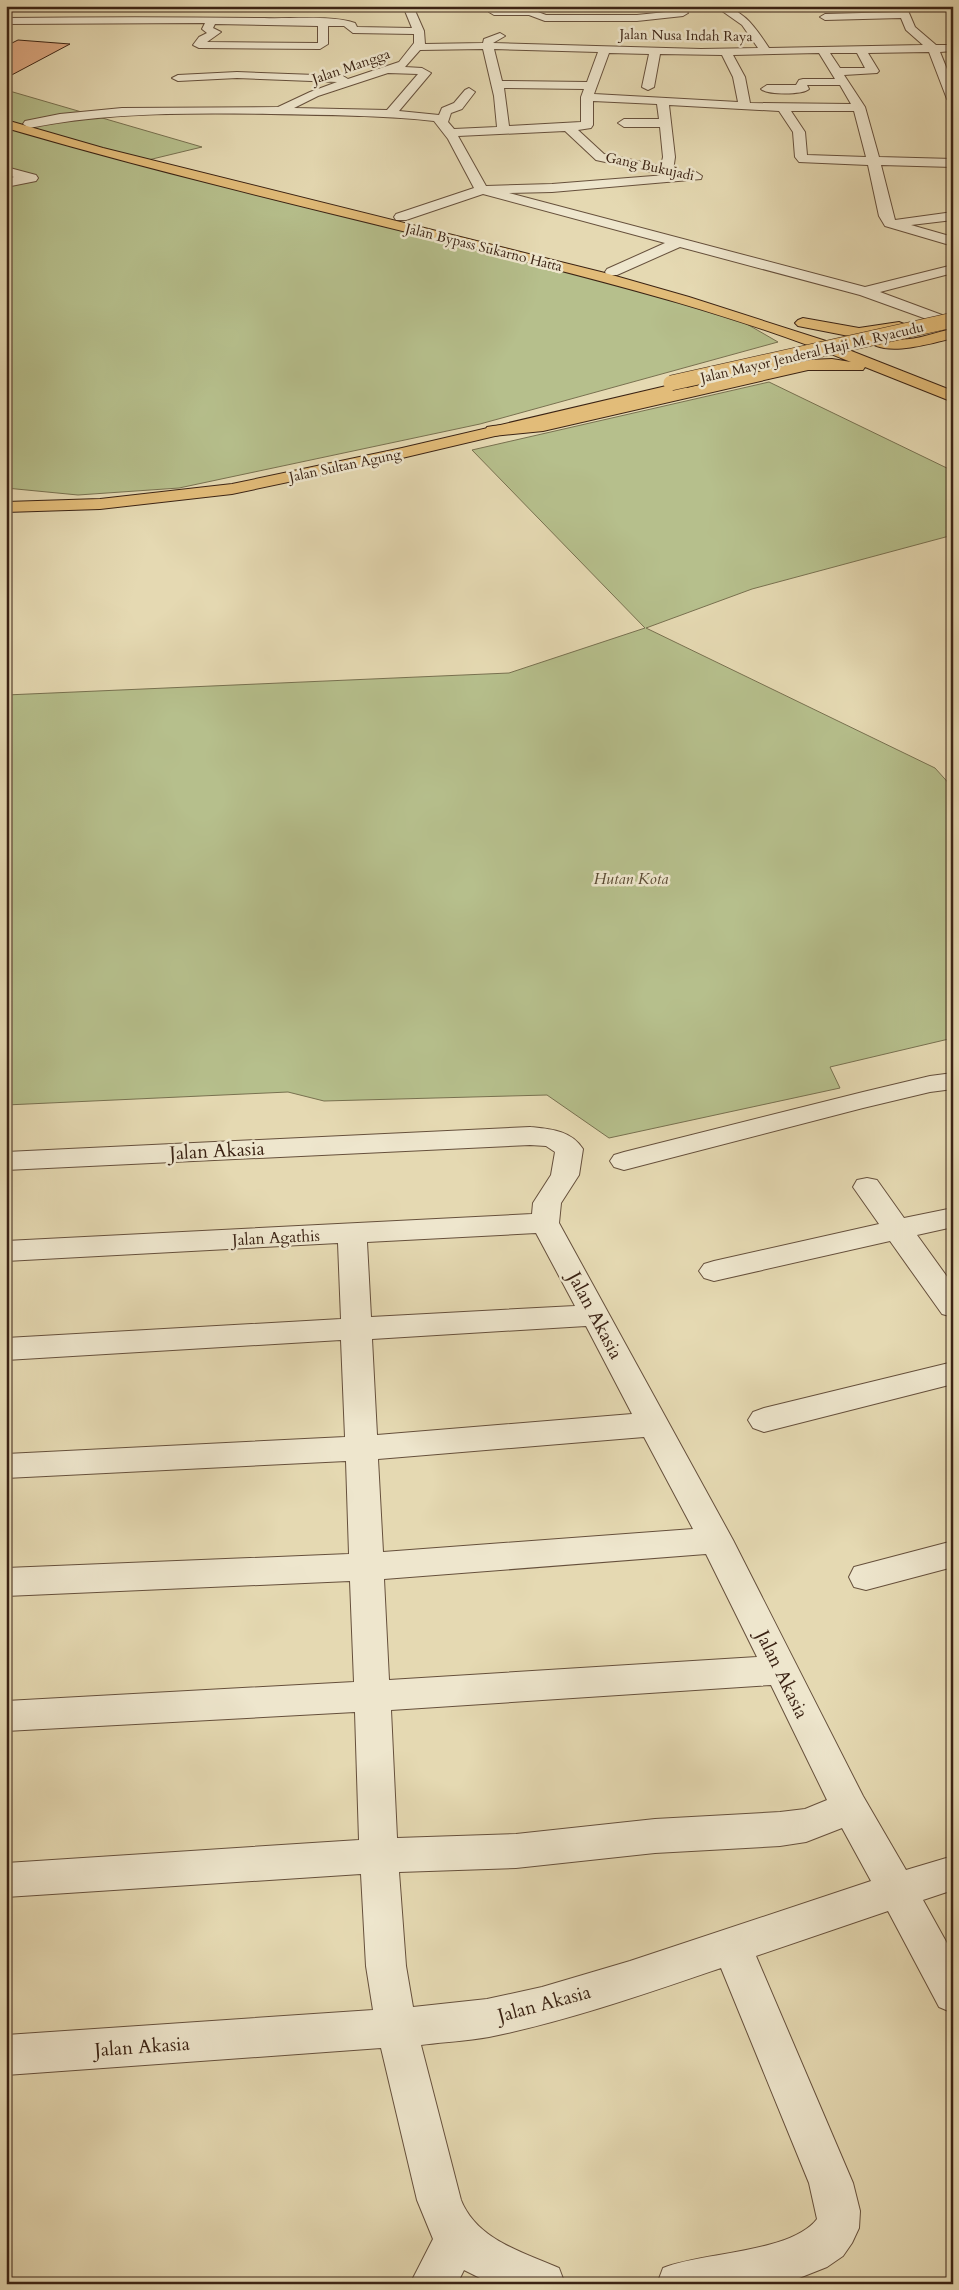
<svg xmlns="http://www.w3.org/2000/svg" width="959" height="2290" font-family="Cardo,serif">
<rect width="100%" height="100%" fill="#e5d9b2"/>
<filter id="stains"><feTurbulence type="fractalNoise" baseFrequency=".004" numOctaves="4"/><feColorMatrix values="0 0 0 0 .2 0 0 0 0 .09 0 0 0 0 .02 0 0 0 .5 -.17"/></filter>
<radialGradient id="worn" r=".72"><stop offset=".6" stop-color="#630" stop-opacity="0"/><stop offset="1" stop-color="#630" stop-opacity=".3"/></radialGradient>
<!-- green -->
<path fill="#b6bf8c" stroke="#787150" d="M6,90l196,57 -58,14 522,133 79,29 33,19 -298,82 -301,64 -101,7 -72,-7z
M769,382l184,89v64l-201,54 -106,39 289,140 18,20v250l-123,29 10,21 -231,50 -62,-43 -223,6 -36,-9 -282,13v-410l503,-22 136,-45 -173,-178z"/>
<!-- building -->
<path fill="#deaa83" stroke="#3b2314" d="M18,40l52,4 -64,34v-32z"/>
<g fill="none" stroke-linecap="round" stroke-linejoin="round">
<defs>
<path id="minor" d="M403,6h10l11,25 1,13 58,-1 1,-4 16,-6 5,3 -12,7 208,6 57,-1 -16,-23 -27,-19c27,0 40,21 54,42l154,-3 -17,-15 -5,-12 -76,2 -5,-3 5,-3 73,-2 -2,-6h10l9,21 21,18h17v6l-13,1 13,32v18l-6,-3 -18,-47 -61,1 11,18 -2,2 -33,2 21,32 14,50 74,2v8l-72,-2 14,55 58,-8v8l-42,5 42,12v9l-68,-20 -6,-10 -11,-51 -69,-3 -4,-5 -2,-25 -14,-21 -110,-6 6,52 -2,14 -4,3 27,-2 6,4 -1,3 -149,13 -43,1 356,94 88,-22v8l-73,19 62,23 3,3 -3,3h-10l-72,-26 -180,-48 -63,28h-10l-2,-3 2,-3 58,-26 -182,-49 -77,26h-10l-2,-3 2,-3 78,-26 -26,-49 -14,-18c-54,-6 -108,-6 -163,-7 -81,-1 -162,-2 -242,14l-6,-4 2,-3 35,-7 62,-6 156,-1 32,-15 27,-10 -100,-4 -59,3 -6,-3 6,-3 59,-3 106,4 5,3 51,-17 15,-19v-9l-61,-1 -9,-7h-16v18l-8,5 -121,-1 -6,-3 6,-8 8,-4 -5,-4 3,-6 -199,1v-6c86,-1 172,-1 258,0 26,1 68,-3 91,5l2,4 55,1zM215,24l103,2v17l-111,-1 14,-10 -8,-4zM483,49l11,47 3,31 -43,2 -6,-7 3,-9 11,-4 13,-17 -6,-4 -4,2 -11,13 -12,5 -3,7 -40,-4 32,-38 -9,-5 -17,-1 15,-17zM494,49l104,3 -11,30 -85,-1zM609,53l40,1 -7,33 6,3 6,-3 6,-33 62,1 11,22 5,25 -144,-8zM819,53l16,26h-32l-4,1 -3,5h-29l-6,4c6,6 42,6 48,0l-2,-4h33l11,19 -101,-1 -5,-26 -12,-22zM830,53h27l8,15h-25zM388,73l30,1 -31,36 -93,-2 24,-12zM504,88l80,1 -3,8v25l-72,4zM593,101l64,3 2,15h-35l-6,4 6,4h36l3,30 -2,9 -57,-12 -26,-24 13,-2 2,-3zM791,111h63l12,46 -59,-2 -2,-23zM565,131l31,29 70,15 -114,9 -66,2 -28,-50z
M670,6h12l6,7 -5,3 -46,5h-92l-16,-6h-35l-5,-3 5,-3h36l16,6h91l38,-4z
M6,167l30,8 2,3 -2,3 -30,6v-8l8,-2 -8,-2z
M953,1073v16l-23,3 -67,16 -239,62 -10,-3 -4,-6 4,-6 10,-3 239,-60 67,-16z
M530,1127c20,2 41,3 53,22l-4,26 -18,28 -2,20 174,317 130,256 43,74 47,-14v34l-30,10 30,54v59l-14,-6 -51,-96 -132,45 97,227 7,28 -1,17 -7,15 -9,13 -16,11 -43,17h-127l6,-16c40,-16 128,-15 154,-49l-8,-36 -88,-215c-76,26 -153,53 -232,69 -22,4 -46,5 -68,8l40,155c16,40 62,52 98,68l6,16h-73l-28,-14 -7,14h-47l23,-45 -16,-39 -36,-152 -375,27v-40l367,-25 -7,-44 -5,-92 -355,23v-34l353,-23 -4,-128 -349,19v-30l348,-19 -4,-101 -344,15v-28l343,-14 -3,-93 -340,17v-24l339,-17 -4,-97 -335,20v-22l335,-19 -3,-76 -332,18v-20l526,-27 1,-11 18,-28 4,-23 -9,-6 -16,-1 -524,25v-18zM536,1233l39,73 -204,11 -4,-75zM586,1326l46,88 -255,21 -5,-96zM644,1437l49,92 -310,23 -5,-93zM706,1554l51,103 -368,23 -5,-101zM771,1685l56,115 -22,9 -25,3 -125,7 -139,15 -119,4 -6,-128zM842,1828l29,53 -241,80 -88,26 -55,12 -74,8 -7,-41 -7,-94 117,-4 139,-15 125,-7 26,-4z
M867,1178l10,2 27,38 49,-10v19l-36,8 36,50v32l-11,-3 -52,-73 -176,40 -10,-3 -5,-7 5,-7 10,-3 165,-37 -26,-37 4,-7z
M953,1362v22l-189,48 -11,-4 -5,-8 5,-8 11,-4z
M953,1541v26l-87,23 -12,-3 -5,-10 5,-10z"/>
<path id="major" d="M679,383l6,2 2,3 -2,3 -283,67 -170,36 -132,15 -94,3v-10l94,-3 132,-15 170,-36z"/>
<path id="highway" d="M6,120l97,28 502,125 84,24 137,44 127,50v11l-88,-35 -2,3h-55l-265,61 -50,5 -6,-1 -2,-4 2,-4 6,-1 50,-5 265,-61 24,-1 19,3c-120,-49 -246,-80 -371,-112 -158,-39 -317,-76 -474,-122z
M803,318l56,10 40,-6 5,2 3,3 -3,3 -24,4c19,13 50,0 71,-5l2,1v8c-20,5 -75,22 -87,-1l-7,1 -61,-12 -3,-3 3,-3z"/>
</defs>
<!-- minor casing -->
<use href="#minor" stroke="#66503c" stroke-width="2"/>
<!-- major casing -->
<use href="#major" stroke="#3b2314" stroke-width="2"/>
<!-- highway casing -->
<use href="#highway" stroke="#3b2314" stroke-width="2"/>
<!-- minor -->
<use href="#minor" fill="#eee6cd" fill-rule="evenodd"/>
<!-- major -->
<use href="#major" fill="#e2bc79" fill-rule="evenodd"/>
<!-- highway -->
<use href="#highway" fill="#e2bc79" fill-rule="evenodd"/>
<defs>
<path id="major-bridge" d="M671,383l282,-63"/>
</defs>
<!-- major-bridge casing -->
<use href="#major-bridge" stroke="#3b2314" stroke-width="16" stroke-linecap="butt"/>
<!-- major-bridge -->
<use href="#major-bridge" stroke="#e2bc79" stroke-width="15"/>
</g>
<g text-anchor="middle" stroke-width="5" stroke-linejoin="round" paint-order="stroke">
<!-- far-street labels -->
<g font-size="14" fill="#3b2314" stroke="#eee6cd">
<text transform="translate(686 35) rotate(1)" y="5">Jalan Nusa Indah Raya</text>
<text transform="translate(351 66) rotate(-19)" y="5">Jalan Mangga</text>
<text transform="translate(650 166) rotate(12)" y="5">Gang Bukujadi</text>
<text transform="translate(484 247) rotate(14)" y="5">Jalan Bypass Sukarno Hatta</text>
<text transform="translate(812 352) rotate(-13)" y="5">Jalan Mayor Jenderal Haji M. Ryacudu</text>
<text transform="translate(345 465) rotate(-12)" y="5">Jalan Sultan Agung</text>
</g>
<!-- park labels -->
<g font-size="16" font-style="italic" fill="#5a4a32" stroke="#eee6cd">
<text x="631" y="884">Hutan Kota</text>
</g>
<!-- street labels -->
<g font-size="16" fill="#3b2314" stroke="#eee6cd">
<text transform="translate(276 1237) rotate(-3)" y="6">Jalan Agathis</text>
</g>
<!-- near-street labels -->
<g font-size="19" fill="#3b2314" stroke="#eee6cd">
<text transform="translate(217 1150) rotate(-3)" y="7">Jalan Akasia</text>
<text transform="translate(596 1315) rotate(62)" y="7">Jalan Akasia</text>
<text transform="translate(783 1674) rotate(64)" y="7">Jalan Akasia</text>
<text transform="translate(544 2003) rotate(-15)" y="7">Jalan Akasia</text>
<text transform="translate(142 2046) rotate(-4)" y="7">Jalan Akasia</text>
</g>
</g>
<!-- margin -->
<rect width="959" height="2290" fill="none" stroke="#e5d9b2" stroke-width="25"/>
<rect x="8" y="8" width="944" height="2275" fill="none" stroke="#3b2314" stroke-width="2.5"/>
<rect x="12" y="12" width="934" height="2265" fill="none" stroke="#3b2314"/>
<rect width="100%" height="100%" filter="url(#stains)"/>
<rect width="100%" height="100%" fill="url(#worn)"/>
</svg>
